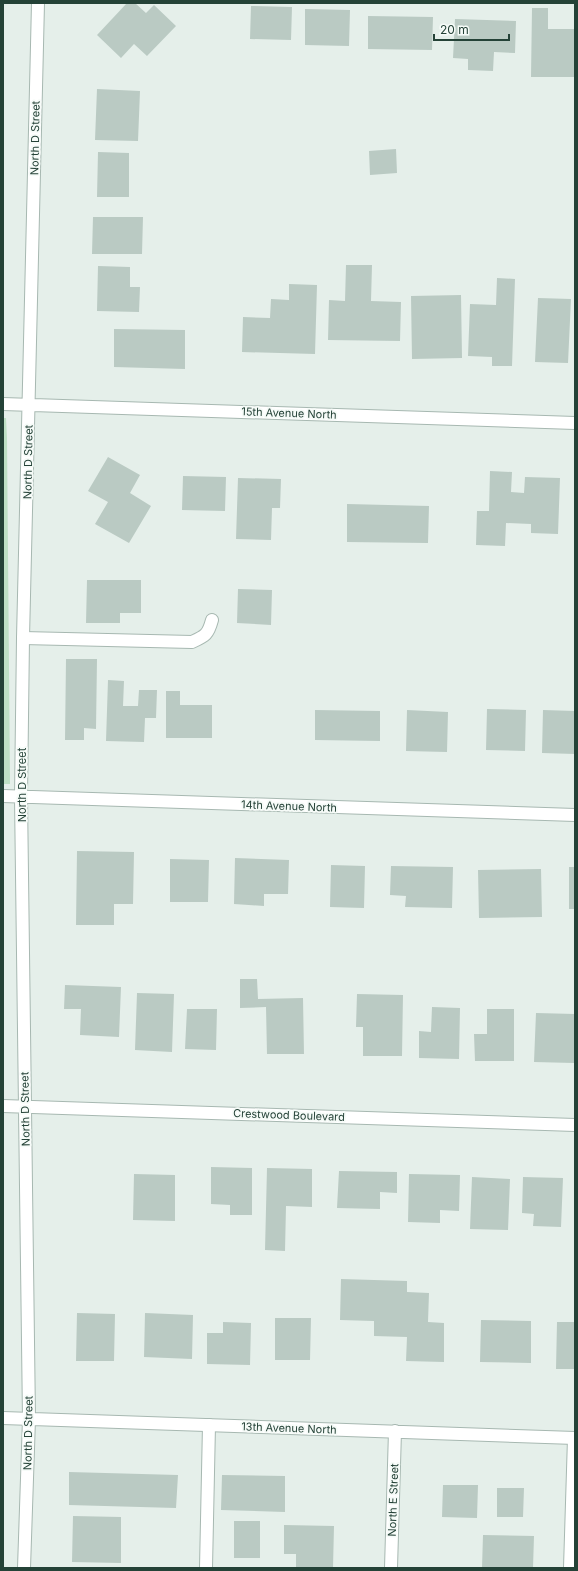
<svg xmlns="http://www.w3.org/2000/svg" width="578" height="1571" font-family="Inter,sans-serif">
<rect width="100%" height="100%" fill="#e5efea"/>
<!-- green -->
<path fill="#bee0c5" d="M3,418h3l1,20 3,346h-7z"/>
<!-- building -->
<path fill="#bacac3" d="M127,3h8l11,10 8,-8 22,21 -29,30 -13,-12 -13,14 -24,-23z
M251,6l41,1 -1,33 -41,-1z
M532,8h16v21h27v48h-44z
M305,9l45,1 -1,36 -44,-1z
M368,16l65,1 -1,33 -64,-1z
M455,19l61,2 -1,32 -21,-1 -1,19 -25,-1v-11l-15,-1z
M97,89l43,2 -2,50 -43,-1z
M396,149l1,24 -27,2 -1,-24z
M98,152l31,1v44h-32z
M93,217h50l-1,37h-50z
M346,265h26l-1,36 30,1 -1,39 -72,-1 1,-40 16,1z
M98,266l32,1v20h10l-1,25 -42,-1z
M497,278l18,1 -3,87h-20v-9l-24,-1 2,-52 26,1z
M289,284l28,1 -2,69 -73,-2 1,-35 27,1 1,-19 18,1z
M461,295l1,63 -50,1 -1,-63z
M538,298l33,1 -3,64 -33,-1z
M114,329l71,1v39l-71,-2z
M108,457l32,18 -10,18 21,13 -22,37 -34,-19 13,-22 -20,-11z
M490,471l22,1 -1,20 13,1 1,-16 35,1 -2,56 -27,-1v-9l-25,-1 -1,23 -29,-1 1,-34h12z
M183,476l43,1 -1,34 -43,-1z
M238,478l43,1 -1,29h-8l-1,32 -35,-1z
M347,504l82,2 -1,37 -81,-1z
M87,580h54v33h-21v10h-34z
M238,589l34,1 -1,35 -34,-2z
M66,659h31l-1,70 -12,-1v12h-19z
M108,680l16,1 -1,25h15l1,-16h18l-1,28h-11l-1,24 -38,-1z
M166,691h14v14h32v33h-46z
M487,709l39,1 -1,41 -39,-1z
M315,710l65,1v30l-65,-1z
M407,710l41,2 -1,40 -41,-1z
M543,710l32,1v43l-33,-1z
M77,851l57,1 -1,52h-19v21h-38z
M235,858l54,2 -1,34h-24v12l-30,-2z
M170,859l39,1 -1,42h-38z
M331,865l34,1 -1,42 -34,-1z
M391,866l62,1 -1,41 -47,-1 1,-11 -16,-1z
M569,867h6v42h-6z
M541,869l1,48 -63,1 -1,-48z
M240,979h17l1,20 45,-1 1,56h-37l-1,-47 -26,1z
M65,985l56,2 -2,50 -39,-2 1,-26h-17z
M137,993l37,1 -2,58 -37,-2z
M357,994l46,1 -1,61h-39v-29h-7z
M432,1007l28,1 -1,51 -40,-1v-27l12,1z
M187,1009h30l-1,41 -31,-1z
M487,1009h27v52h-39l-1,-27h13z
M536,1013l39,1 -1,49 -40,-1z
M211,1167l41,1v47h-22v-10l-19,-1z
M267,1168l45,1v38l-26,-1 -1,45 -20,-1z
M339,1171l58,1v21l-17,-1v17l-43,-1z
M134,1174l41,1v46l-42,-1z
M409,1174l51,1 -1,36 -19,-1v13l-32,-1z
M472,1177l38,2 -2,51 -38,-1z
M523,1177l40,1 -2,49 -28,-1 1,-12 -12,-1z
M341,1279l66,2v11l22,1 -1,29 16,1v39l-38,-1 1,-24 -33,-1v-15l-34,-1z
M77,1313l38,1 -1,47h-38z
M145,1313l48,2 -1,44 -48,-2z
M275,1318h36l-1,42h-35z
M481,1320l50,1v42l-51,-1z
M223,1322l28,1 -1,42 -43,-1v-31h16z
M557,1322h18v47h-19z
M69,1472l109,3 -2,33 -107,-3z
M222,1475l63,1v36l-64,-2z
M443,1485h35l-1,33 -35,-1z
M497,1488h27l-1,29h-26z
M73,1516l48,1v46l-49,-1z
M234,1521h26v37h-26z
M284,1525l50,1 -1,42h-37v-14h-12z
M483,1535l51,1 -1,32h-51z"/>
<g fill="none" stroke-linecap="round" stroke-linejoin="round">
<defs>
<path id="lane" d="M23,638l169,4c13,-6 16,-7 20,-22
M206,1568l3,-143
M570,1568l4,-130"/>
<path id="street" d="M3,404l572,19
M3,796l572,19
M3,1106l572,19
M3,1418l572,20
M24,1568l5,-149 -8,-622 2,-159 15,-635
M391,1568l4,-137"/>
</defs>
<!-- lane casing -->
<use href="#lane" stroke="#a7b8b1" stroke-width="14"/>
<!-- street casing -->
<use href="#street" stroke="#a7b8b1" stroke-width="14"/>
<!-- lane -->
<use href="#lane" stroke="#fff" stroke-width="12"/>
<!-- street -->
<use href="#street" stroke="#fff" stroke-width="12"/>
</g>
<g text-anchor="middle" stroke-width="3.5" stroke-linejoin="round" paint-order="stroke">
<!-- street labels -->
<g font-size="11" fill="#244237" stroke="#f6fbf8">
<text transform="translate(35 138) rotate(-89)" y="4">North D Street</text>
<text transform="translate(289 413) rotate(2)" y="4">15th Avenue North</text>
<text transform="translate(28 462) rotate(-89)" y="4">North D Street</text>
<text transform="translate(22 785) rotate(-90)" y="4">North D Street</text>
<text transform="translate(289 806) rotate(2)" y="4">14th Avenue North</text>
<text transform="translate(25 1109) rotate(-91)" y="4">North D Street</text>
<text transform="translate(289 1115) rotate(2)" y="4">Crestwood Boulevard</text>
<text transform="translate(289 1428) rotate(2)" y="4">13th Avenue North</text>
<text transform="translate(28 1433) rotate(-89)" y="4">North D Street</text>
<text transform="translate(393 1500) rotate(-88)" y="4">North E Street</text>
</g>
</g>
<!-- border -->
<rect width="578" height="1571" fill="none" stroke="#244237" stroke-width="8"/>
<!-- scale -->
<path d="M434 34v6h75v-6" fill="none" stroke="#244237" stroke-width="2"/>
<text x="440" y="34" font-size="12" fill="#244237" stroke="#f6fbf8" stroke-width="3" paint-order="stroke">20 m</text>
</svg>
